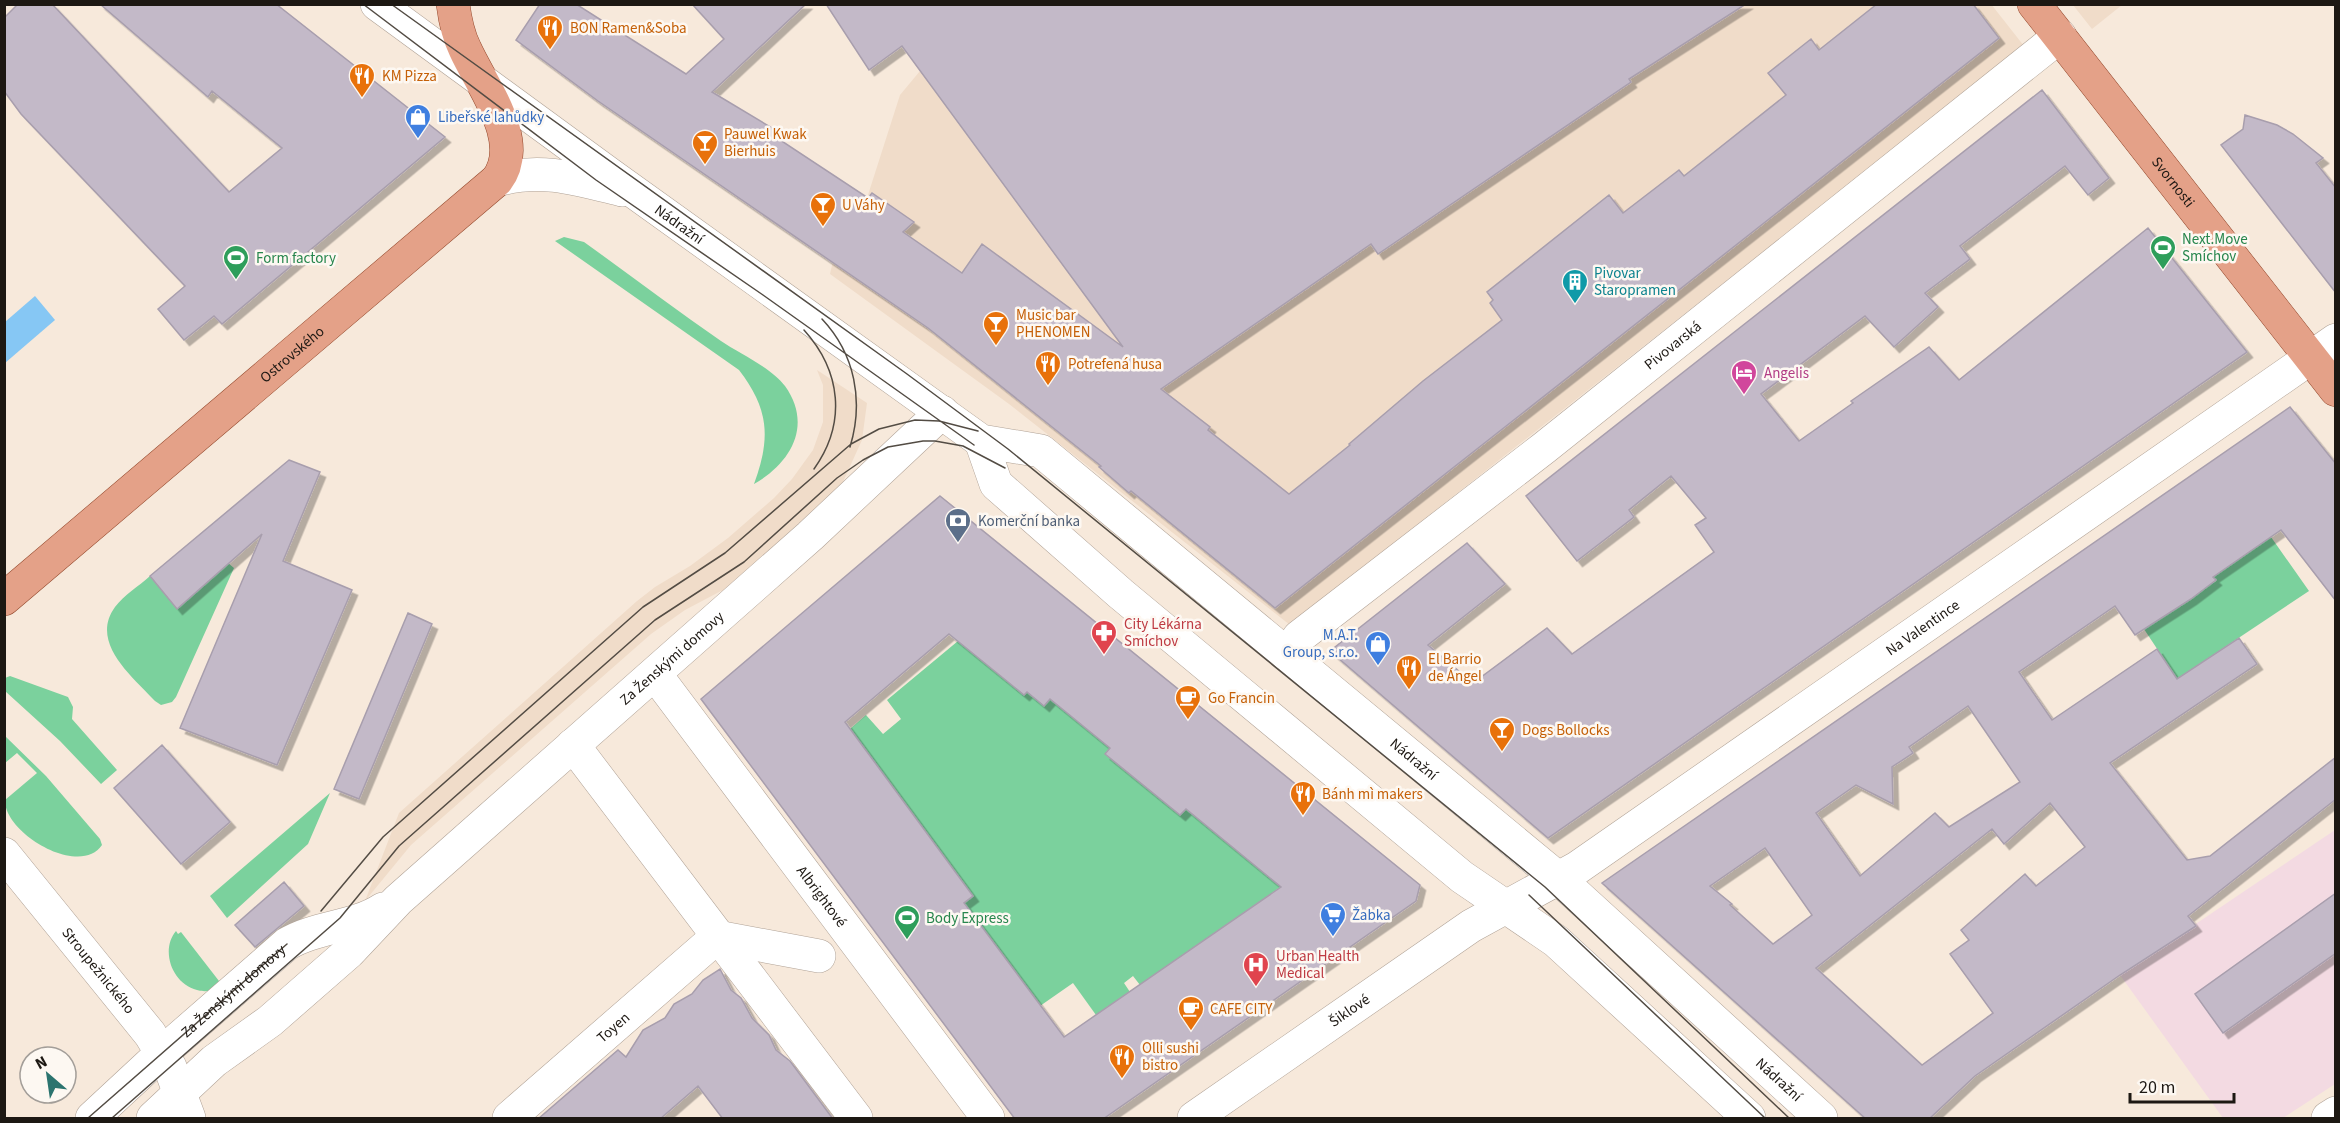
<svg xmlns="http://www.w3.org/2000/svg" width="2340" height="1123" font-family="'Source Sans 3',sans-serif">
<defs>
<filter id="shadow"><feDropShadow dx="5.5" dy="5.5" stdDeviation="0" flood-color="#0004"/></filter>
</defs>
<rect width="100%" height="100%" fill="#f7e9db"/>
<!-- built -->
<path fill="#f0dcc9" d="M1991,4l33,42 -734,579 -281,-221 -179,-130 3,-13 34,-63 33,-103 20,-24 -47,-66z
M2073,5h49l-30,24z
M817,370l50,33 -5,37 -20,44 -119,108 -2,-1 -36,19 -34,24 -240,211 -46,56 34,-88 238,-212 18,-14 35,-21 38,-28 46,-40 18,-19 21,-29 10,-28v-37z"/>
<!-- education -->
<path fill="#f3dae2" d="M2335,830v254l-52,34h-60l-103,-143z"/>
<!-- green -->
<path fill="#7bd19d" d="M564,237l20,5c46,33 91,67 137,99 19,13 51,27 64,45 28,39 6,77 -31,98 17,-46 15,-75 -15,-114l-184,-129z
M2271,537l38,54 -132,88 -35,-53 74,-45 -3,-4z
M228,563l6,5 -58,129 -4,5 -11,3 -6,-4c-22,-24 -66,-58 -40,-94 9,-12 24,-21 35,-31l27,33z
M958,641l66,54 3,-3 23,7 60,49 -5,6 75,61 6,-6 96,77 -142,99 -7,-9 -9,7 6,9 -34,23 -23,-32 -33,23 -76,-103 9,-7 -123,-167 16,-14 17,19 18,-15 -14,-19z
M10,676l58,21 5,10 -1,12 45,51 -16,14 -41,-43 -55,-50v-13z
M4,735l42,41 54,63 2,6c-22,33 -98,-12 -97,-45l32,-27 -20,-20 -12,10z
M330,793l-22,51 -81,74 -17,-22z
M176,931l2,3 3,-2 38,49 -3,9c-6,1 -13,2 -19,0 -25,-6 -37,-40 -21,-59z"/>
<!-- water -->
<path fill="#86c7f4" d="M35,296l20,24 -50,43v-41z"/>
<!-- building -->
<path fill="#c3b9c8" stroke="#a89ead" stroke-width="1.5" fill-rule="evenodd" filter="url(#shadow)" d="M18,4h34l177,188 53,-44 -70,-57 -4,6 -108,-93h176l169,133 -223,187 -8,-8 -30,24 -26,-31 27,-23 -164,-172 -17,-23v-73z
M540,4h36l110,70 38,-35 -32,-35h114l-94,88 65,39 -3,5 94,62 4,-5 42,29 -11,10 59,41 20,-29 141,103 -221,-301 -33,24 -43,-66h920l-117,75 2,3 -253,172 -7,-10 -210,145 49,38 -2,3 81,64 61,-49 -1,-1 74,-63 79,-61 -12,-17 3,-3 -6,-8 122,-97 14,18 56,-43 5,6 102,-81 -18,-22 43,-34 8,11 58,-46h96l26,34 -724,570 -144,-117 -2,2 -30,-26 2,-1 -173,-138 -330,-227 -82,-61z
M2042,90l67,88 -21,17 -23,-29 -105,80 10,13 -45,34 13,14 -44,40 -29,-31 -104,78 38,47 54,-38 -2,-2 78,-54 30,33 189,-152 99,124 -699,486 -218,-187 137,-108 38,41 -77,61 45,38 74,-55 25,26 142,-102 -19,-27 11,-7 -35,-42 -42,34 5,7 -57,44 -51,-65z
M2245,115l32,10 16,9 30,24 -7,5 20,25v105l-115,-148 22,-16z
M2290,407l46,57v137l-55,-71 -68,47 3,3 -25,19 -56,36 -20,-29 -96,66 33,48 105,-71 20,30 62,-41 18,26 -147,99 77,97 23,-4 126,-99v42l-148,117 8,10 -76,49 -145,101 -46,43h-63l-264,-236zM1968,706l52,76 -71,45 -14,-14 -75,63 -44,-63 40,-28 37,19 -1,-37 21,-14 -4,-6zM2050,803l35,44 -49,39 -11,-12 -64,56 8,10 -19,14 43,59 -71,52 -106,-97 176,-139 12,15zM1765,848l47,67 -39,29 -43,-39 2,-1 -22,-18z
M289,460l31,12 -37,89 69,29 -75,175 -97,-37 82,-194 -85,75 -27,-33z
M940,496l480,389 -4,16 -313,218h-88l-314,-420zM949,634l75,61 3,-3 17,14 6,-7 60,49 -5,6 75,61 6,-6 95,78 -217,150 -100,-134 9,-7 -128,-174z
M408,613l24,11 -73,175 -25,-10z
M162,745l68,77 -49,42 -67,-76z
M284,882l20,24 -49,41 -20,-22z
M2336,893v60l-113,80 -28,-39z
M720,969l11,21 10,8 11,20 17,17 7,15 14,11 43,58h-110l-25,-33 -38,33h-122l80,-69 8,7 17,-27 22,-12 9,-14 18,-10 11,-14z"/>
<g fill="none" stroke-linecap="round" stroke-linejoin="round">
<defs>
<g id="minor">
<path id="s1" d="M377,4l235,172 369,265 60,10 518,428 262,239"/>
<path d="M497,180c44,-13 81,-1 125,10"/>
<path d="M981,441l15,43 125,110 341,283 94,64 193,177"/>
<path id="s2" d="M1287,654l12,-17 245,-189 516,-412"/>
<path id="s3" d="M655,674l333,444"/>
<path d="M573,745l283,373"/>
<path id="s4" d="M4,854l146,180 20,33 19,51"/>
<path d="M717,937l102,19"/>
<path id="s5" d="M92,1118l70,-65 125,-109c30,-18 67,-16 96,-35"/>
<path id="s6" d="M153,1118l61,-57 56,-40 79,-69 49,-52 412,-364 132,-124"/>
<path id="s7" d="M509,1118l208,-181"/>
<path id="s8" d="M1194,1118l277,-192 106,-58 759,-528"/>
<path d="M2328,1118l8,-5"/>
</g>
<g id="major">
<path id="s9" d="M2034,4l302,386"/>
<path id="s10" d="M4,599l493,-419c29,-39 -16,-95 -32,-131 -7,-14 -10,-29 -12,-45"/>
</g>
</defs>
<!-- minor casing -->
<use href="#minor" stroke="#b0a296" stroke-width="34"/>
<!-- major casing -->
<use href="#major" stroke="#93482c" stroke-width="34"/>
<!-- minor -->
<use href="#minor" stroke="#fff" stroke-width="33"/>
<!-- major -->
<use href="#major" stroke="#e4a188" stroke-width="33"/>
<!-- tram -->
<path stroke="#534c44" stroke-width="1.5" d="M363,4l233,176 167,115 211,150
M391,4l516,370 101,75 537,438 244,231
M822,319c33,35 42,82 28,128
M804,330c37,41 43,93 10,139
M1529,895l236,223
M321,911l62,-74 260,-230 82,-54 126,-109 28,-15 36,-9 24,1 39,10
M88,1118l199,-174
M112,1118l228,-200 59,-72 256,-226 89,-58 93,-84 26,-18 25,-13 35,-6h12l28,5 42,22"/>
</g>
<!-- icons -->
<defs>
<symbol id="restaurant-pin" viewBox="-11 -11 22 30"><path d="M0 17L-7.5 6A9.5 9.5 0 1 1 7.5 6Z" fill="#e8710a" stroke="#fdf8f2"/><path d="M-5-6h1v4h1v-4h1v4h1v-4h1v5L-1.5 .5V6h-2V.5L-5-1ZM5-6V6H3V1.5H1.5Q1.5-4 5-6Z" fill="#fff"/></symbol>
<symbol id="shop-pin" viewBox="-11 -11 22 30"><path d="M0 17L-7.5 6A9.5 9.5 0 1 1 7.5 6Z" fill="#3f7fe0" stroke="#fdf8f2"/><path d="M-5-2.5h2.3a2.7 3.5 0 0 1 5.4 0H5L5.5 6h-11ZM-1.5-2.5h3a1.5 2.3 0 0 0-3 0Z" fill="#fff"/></symbol>
<symbol id="bar-pin" viewBox="-11 -11 22 30"><path d="M0 17L-7.5 6A9.5 9.5 0 1 1 7.5 6Z" fill="#e8710a" stroke="#fdf8f2"/><path d="M-6-5H6L.8 .8V4.5H3.5V6h-7V4.5H-.8V.8Z" fill="#fff"/></symbol>
<symbol id="stadium-pin" viewBox="-11 -11 22 30"><path d="M0 17L-7.5 6A9.5 9.5 0 1 1 7.5 6Z" fill="#2e9e5b" stroke="#fdf8f2"/><path d="M0-5a6.5 5 0 1 0 0 10a6.5 5 0 1 0 0-10ZM-3.5-1.8h7v3.6h-7Z" fill="#fff"/></symbol>
<symbol id="building-pin" viewBox="-11 -11 22 30"><path d="M0 17L-7.5 6A9.5 9.5 0 1 1 7.5 6Z" fill="#0f9aa8" stroke="#fdf8f2"/><path d="M-4-6H4V6H1V3H-1V6H-4ZM-2.5-4.3h1.7v1.8h-1.7ZM.8-4.3h1.7v1.8H.8ZM-2.5-1h1.7V.8h-1.7ZM.8-1h1.7V.8H.8Z" fill="#fff"/></symbol>
<symbol id="hotel-pin" viewBox="-11 -11 22 30"><path d="M0 17L-7.5 6A9.5 9.5 0 1 1 7.5 6Z" fill="#d1479c" stroke="#fdf8f2"/><path d="M-6-4.5h1.5V1H6V5H4.5V3h-9V5H-6ZM-4 0a1.8 1.8 0 1 1 3.6 0ZM.5 0V-2.5h3Q6-2.5 6 0Z" fill="#fff"/></symbol>
<symbol id="bank-pin" viewBox="-11 -11 22 30"><path d="M0 17L-7.5 6A9.5 9.5 0 1 1 7.5 6Z" fill="#5c6f8a" stroke="#fdf8f2"/><path d="M-6-4H6V4H-6ZM0-2.3a2.3 2.3 0 1 0 0 4.6a2.3 2.3 0 1 0 0-4.6Z" fill="#fff"/></symbol>
<symbol id="pharmacy-pin" viewBox="-11 -11 22 30"><path d="M0 17L-7.5 6A9.5 9.5 0 1 1 7.5 6Z" fill="#e0444e" stroke="#fdf8f2"/><path d="M-2-6h4v4h4v4h-4v4h-4v-4h-4v-4h4Z" fill="#fff"/></symbol>
<symbol id="cafe-pin" viewBox="-11 -11 22 30"><path d="M0 17L-7.5 6A9.5 9.5 0 1 1 7.5 6Z" fill="#e8710a" stroke="#fdf8f2"/><path d="M-5.5-4.5H6V0H3Q3 3.5 0 3.5H-2.5Q-5.5 3.5-5.5 0ZM3-3.2v2h1.7v-2ZM-6 4.5H4V6H-6Z" fill="#fff"/></symbol>
<symbol id="supermarket-pin" viewBox="-11 -11 22 30"><path d="M0 17L-7.5 6A9.5 9.5 0 1 1 7.5 6Z" fill="#3f7fe0" stroke="#fdf8f2"/><path d="M-6-5.5h2.5l.6 2H6L4.5 2H-2.5L-4.4-4H-6ZM-1.5 3.2a1.3 1.3 0 1 0 .1 0ZM3 3.2a1.3 1.3 0 1 0 .1 0Z" fill="#fff"/></symbol>
<symbol id="hospital-pin" viewBox="-11 -11 22 30"><path d="M0 17L-7.5 6A9.5 9.5 0 1 1 7.5 6Z" fill="#e0444e" stroke="#fdf8f2"/><path d="M-5-5h3v3.5h4V-5h3V5h-3V1.5h-4V5h-3Z" fill="#fff"/></symbol>
</defs>
<g fill-rule="evenodd">
<use href="#restaurant-pin" x="535" y="13" width="30" height="40"/>
<use href="#restaurant-pin" x="347" y="61" width="30" height="40"/>
<use href="#shop-pin" x="403" y="102" width="30" height="40"/>
<use href="#bar-pin" x="690" y="128" width="30" height="40"/>
<use href="#bar-pin" x="808" y="190" width="30" height="40"/>
<use href="#stadium-pin" x="2148" y="233" width="30" height="40"/>
<use href="#stadium-pin" x="221" y="243" width="30" height="40"/>
<use href="#building-pin" x="1560" y="267" width="30" height="40"/>
<use href="#bar-pin" x="981" y="309" width="30" height="40"/>
<use href="#restaurant-pin" x="1033" y="349" width="30" height="40"/>
<use href="#hotel-pin" x="1729" y="358" width="30" height="40"/>
<use href="#bank-pin" x="943" y="506" width="30" height="40"/>
<use href="#pharmacy-pin" x="1089" y="618" width="30" height="40"/>
<use href="#shop-pin" x="1363" y="629" width="30" height="40"/>
<use href="#restaurant-pin" x="1394" y="653" width="30" height="40"/>
<use href="#cafe-pin" x="1173" y="683" width="30" height="40"/>
<use href="#bar-pin" x="1487" y="715" width="30" height="40"/>
<use href="#restaurant-pin" x="1288" y="779" width="30" height="40"/>
<use href="#supermarket-pin" x="1318" y="900" width="30" height="40"/>
<use href="#stadium-pin" x="892" y="903" width="30" height="40"/>
<use href="#hospital-pin" x="1241" y="950" width="30" height="40"/>
<use href="#cafe-pin" x="1176" y="994" width="30" height="40"/>
<use href="#restaurant-pin" x="1107" y="1042" width="30" height="40"/>
</g>
<g text-anchor="middle" stroke-width="5" stroke-linejoin="round" paint-order="stroke">
<!-- food labels -->
<g font-size="15" fill="#c56008" stroke="#fdf8f2" text-anchor="start">
<text x="570" y="33">BON Ramen&amp;Soba</text>
<text x="382" y="81">KM Pizza</text>
<text x="724" y="139">Pauwel Kwak<tspan x="724" dy="17">Bierhuis</tspan></text>
<text x="842" y="210">U Váhy</text>
<text x="1016" y="320">Music bar<tspan x="1016" dy="17">PHENOMEN</tspan></text>
<text x="1068" y="369">Potrefená husa</text>
<text x="1428" y="664">El Barrio<tspan x="1428" dy="17">de Ángel</tspan></text>
<text x="1208" y="703">Go Francin</text>
<text x="1522" y="735">Dogs Bollocks</text>
<text x="1322" y="799">Bánh mì makers</text>
<text x="1210" y="1014">CAFE CITY</text>
<text x="1142" y="1053">Olli sushi<tspan x="1142" dy="17">bistro</tspan></text>
</g>
<!-- shop labels -->
<g font-size="15" fill="#366cbe" stroke="#fdf8f2" text-anchor="start">
<text x="438" y="122">Libeřské lahůdky</text>
<text x="1358" y="640" text-anchor="end">M.A.T.<tspan x="1358" dy="17">Group, s.r.o.</tspan></text>
<text x="1352" y="920">Žabka</text>
</g>
<!-- street labels -->
<g font-size="15" fill="#1d1813" stroke="#fdf8f2">
<text dy="5" stroke="none"><textPath href="#s9" startOffset="226">Svornosti</textPath></text>
<text dy="5" stroke="none"><textPath href="#s1" startOffset="374">Nádražní</textPath></text>
<text dy="5" stroke="none"><textPath href="#s2" startOffset="495">Pivovarská</textPath></text>
<text dy="5" stroke="none"><textPath href="#s10" startOffset="378">Ostrovského</textPath></text>
<text dy="5" stroke="none"><textPath href="#s8" startOffset="879">Na Valentince</textPath></text>
<text dy="5" stroke="none"><textPath href="#s6" startOffset="694">Za Ženskými domovy</textPath></text>
<text dy="5" stroke="none"><textPath href="#s1" startOffset="1290">Nádražní</textPath></text>
<text dy="5" stroke="none"><textPath href="#s3" startOffset="278">Albrightové</textPath></text>
<text dy="5" stroke="none"><textPath href="#s4" startOffset="150">Stroupežnického</textPath></text>
<text dy="5" stroke="none"><textPath href="#s5" startOffset="190">Za Ženskými domovy</textPath></text>
<text dy="5" stroke="none"><textPath href="#s8" startOffset="189">Šiklové</textPath></text>
<text dy="5" stroke="none"><textPath href="#s7" startOffset="138">Toyen</textPath></text>
<text dy="5" stroke="none"><textPath href="#s1" startOffset="1776">Nádražní</textPath></text>
</g>
<!-- leisure labels -->
<g font-size="15" fill="#27864d" stroke="#fdf8f2" text-anchor="start">
<text x="2182" y="244">Next.Move<tspan x="2182" dy="17">Smíchov</tspan></text>
<text x="256" y="263">Form factory</text>
<text x="926" y="923">Body Express</text>
</g>
<!-- culture labels -->
<g font-size="15" fill="#0d838f" stroke="#fdf8f2" text-anchor="start">
<text x="1594" y="278">Pivovar<tspan x="1594" dy="17">Staropramen</tspan></text>
</g>
<!-- hotel labels -->
<g font-size="15" fill="#b23c85" stroke="#fdf8f2" text-anchor="start">
<text x="1764" y="378">Angelis</text>
</g>
<!-- service labels -->
<g font-size="15" fill="#4e5e75" stroke="#fdf8f2" text-anchor="start">
<text x="978" y="526">Komerční banka</text>
</g>
<!-- health labels -->
<g font-size="15" fill="#be3a42" stroke="#fdf8f2" text-anchor="start">
<text x="1124" y="629">City Lékárna<tspan x="1124" dy="17">Smíchov</tspan></text>
<text x="1276" y="961">Urban Health<tspan x="1276" dy="17">Medical</tspan></text>
</g>
</g>
<!-- border -->
<rect width="2340" height="1123" fill="none" stroke="#1d1813" stroke-width="12"/>
<!-- north arrow -->
<g transform="translate(48 1075) rotate(331)"><circle r="28" fill="#fdf8f2" stroke="#a39e99" stroke-width="1.5"/>
<path d="M0-4.5L10 22L0 15L-10 22Z" fill="#2b746f"/>
<text y="-9" font-size="16" font-weight="bold" text-anchor="middle" fill="#1d1813">N</text>
</g>
<!-- scale -->
<path d="M2130 1093v9h104v-9" fill="none" stroke="#1d1813" stroke-width="3"/>
<text x="2139" y="1093" font-size="18" fill="#1d1813" stroke="#fdf8f2" stroke-width="4.5" paint-order="stroke">20 m</text>
</svg>
